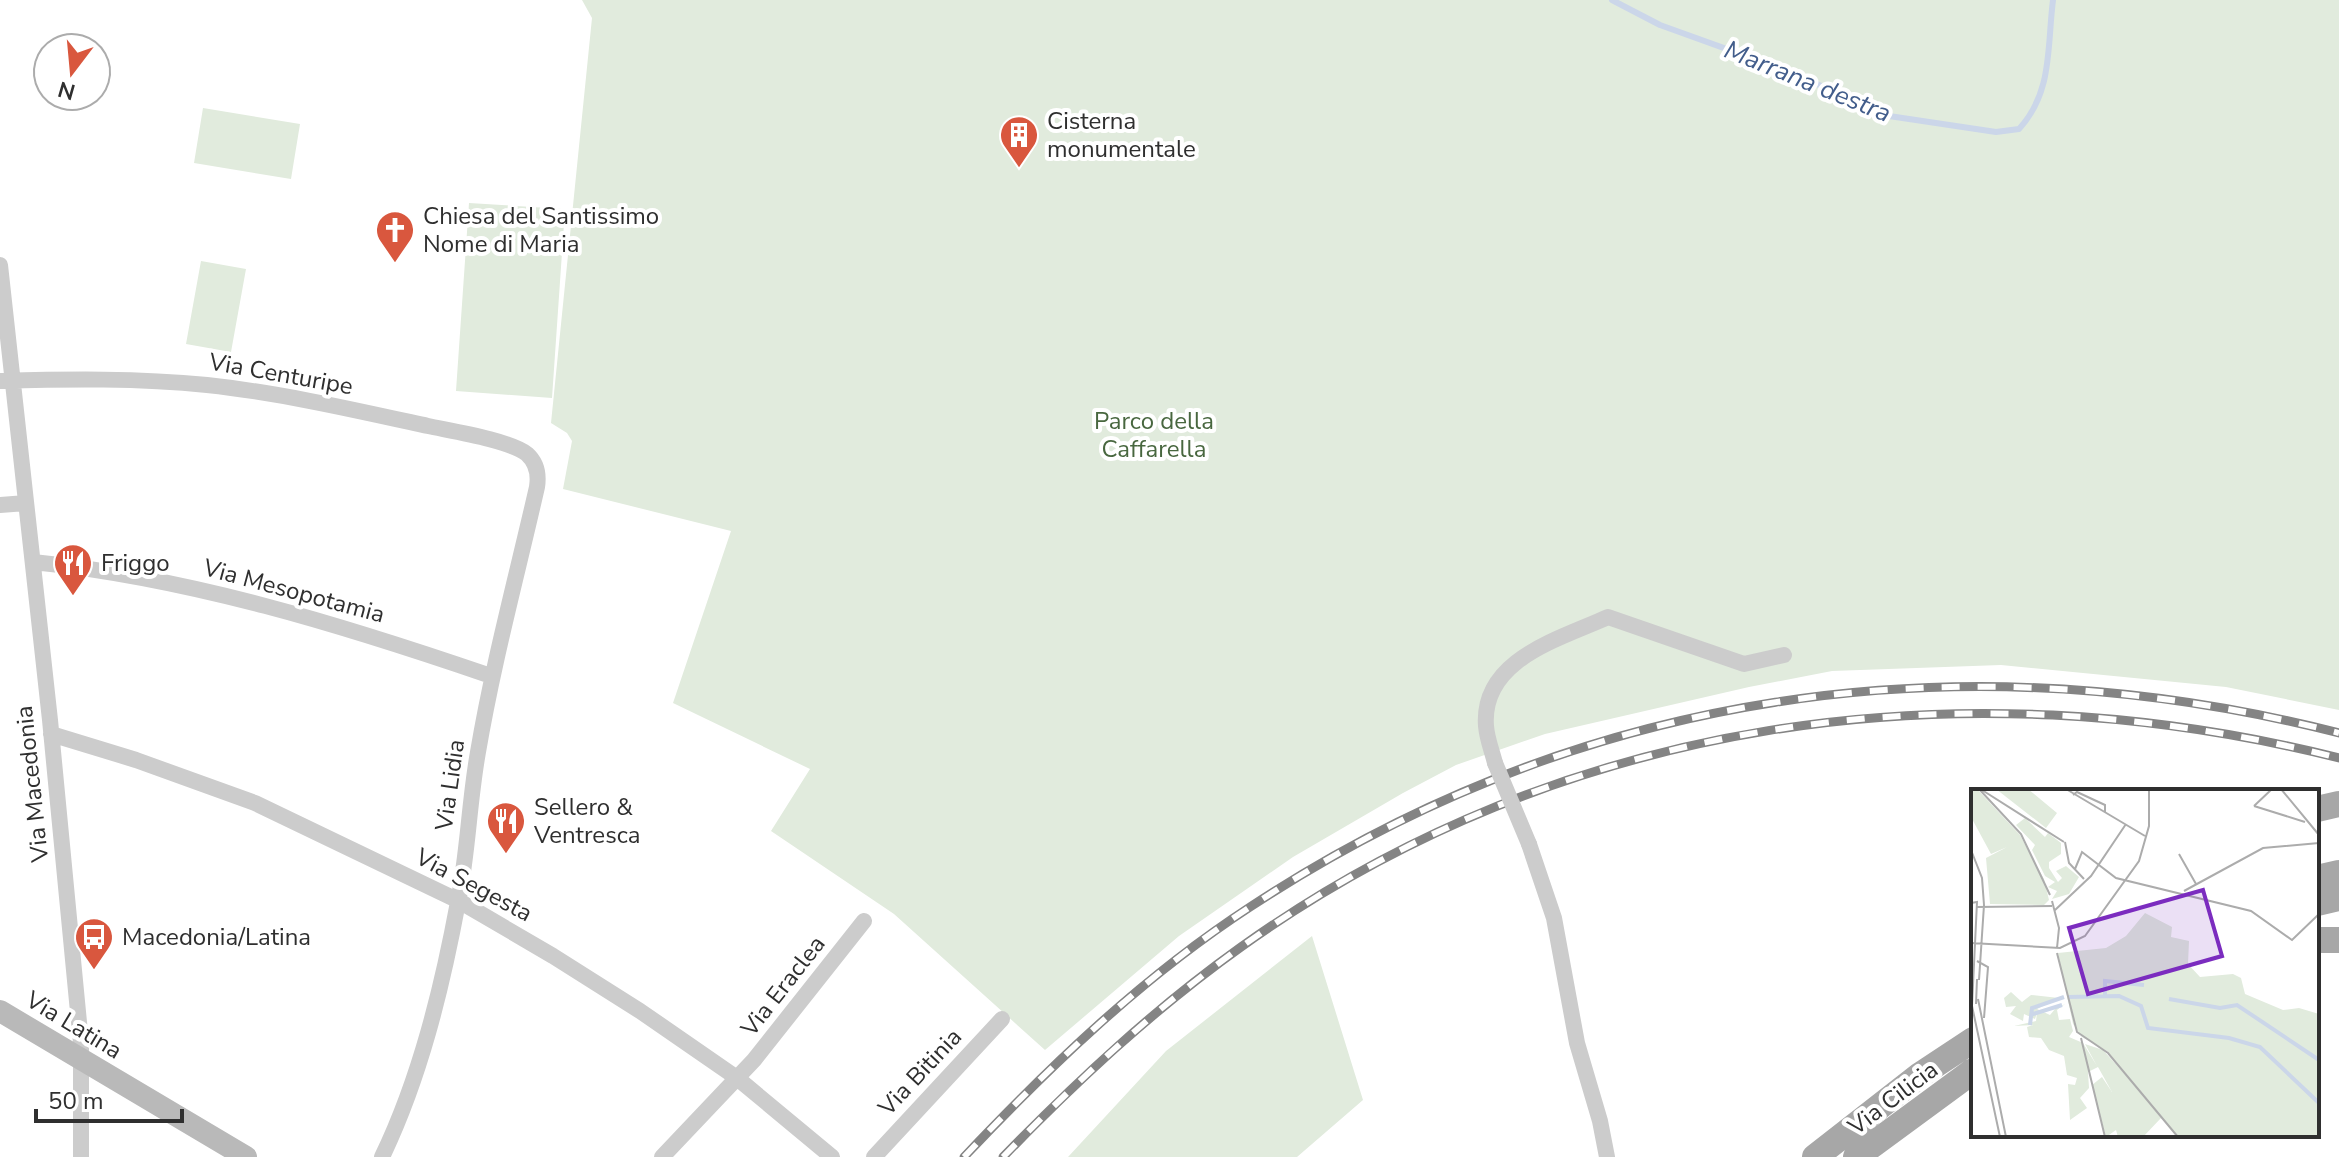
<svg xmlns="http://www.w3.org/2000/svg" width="2339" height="1157" font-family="'Nunito Sans',sans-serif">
<rect width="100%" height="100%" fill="#fff"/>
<!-- green -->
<path fill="#e1ebdd" d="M582,0h1757v710l-113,-23 -225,-22 -169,6 -83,16 -204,47 -89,31 -53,28 -110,64 -114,79 -134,114 -151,-136 -123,-83 39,-62 -137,-66 58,-172 -168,-42 9,-48 -5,-8 -16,-10 41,-405z
M203,108l97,16 -9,55 -97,-16z
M469,203l96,6 -13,189 -96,-7z
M201,261l45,8 -15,83 -45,-8z
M1312,936l51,164 -66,57h-229l98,-106z"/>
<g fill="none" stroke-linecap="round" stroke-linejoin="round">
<!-- stream -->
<path stroke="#cbd6e9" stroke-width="6" d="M1612,0l48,25 125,45 104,46 107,16 23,-3c34,-37 28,-82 34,-129"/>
<!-- street -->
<path stroke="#ccc" stroke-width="16" d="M0,265l50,455 31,323v114
M0,381c68,-2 138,-3 207,4 74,8 148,25 221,41 23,5 81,14 99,28 10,9 12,20 10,33 -20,88 -44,176 -59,265 -9,50 -10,101 -20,150 -16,86 -38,176 -76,255
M0,505l26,-2
M33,562c157,16 309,63 458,114
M51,734l85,26 119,43 204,98 94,55 87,55 97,67 95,79
M1495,763c-3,-12 -8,-24 -9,-37 -5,-67 74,-87 122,-109l136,47 40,-9
M1529,844l25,74 23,125 23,78 7,36
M662,1157l92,-97 110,-139
M874,1157l128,-138"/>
<!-- secondary -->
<path stroke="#b9b9b9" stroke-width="22" d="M0,1011l246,146"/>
<!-- primary -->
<path stroke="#a7a7a7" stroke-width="26" d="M2317,809l22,-5
M2317,878l22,-5
M2317,903l22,-5
M2317,940h22
M1815,1157l105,-82 53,-35
M1856,1157l117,-86"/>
<defs>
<path id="rail" d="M964,1157c87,-92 180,-181 286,-250 330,-217 708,-271 1089,-174
M1003,1157c74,-76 151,-148 238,-210 321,-230 719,-284 1098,-189"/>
</defs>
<!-- rail casing -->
<use href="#rail" stroke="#848484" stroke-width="9"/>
<!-- rail -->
<use href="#rail" stroke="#fff" stroke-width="6" stroke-dasharray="18" stroke-linecap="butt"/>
<!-- street-bridge -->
<path stroke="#ccc" stroke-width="16" d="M1495,763l34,81"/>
</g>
<!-- icons -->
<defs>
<symbol id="building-pin" viewBox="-11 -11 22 30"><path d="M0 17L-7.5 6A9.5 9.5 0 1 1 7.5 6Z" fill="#d9573e" stroke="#fff"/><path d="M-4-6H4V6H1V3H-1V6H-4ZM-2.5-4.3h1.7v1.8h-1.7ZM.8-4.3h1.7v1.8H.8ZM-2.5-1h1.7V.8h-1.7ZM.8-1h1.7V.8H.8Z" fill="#fff"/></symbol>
<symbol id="church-pin" viewBox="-11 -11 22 30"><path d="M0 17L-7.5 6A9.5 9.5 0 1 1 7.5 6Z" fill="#d9573e" stroke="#fff"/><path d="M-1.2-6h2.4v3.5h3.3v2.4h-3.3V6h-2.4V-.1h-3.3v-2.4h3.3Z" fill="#fff"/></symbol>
<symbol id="restaurant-pin" viewBox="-11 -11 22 30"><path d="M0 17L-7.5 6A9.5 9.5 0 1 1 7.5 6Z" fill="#d9573e" stroke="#fff"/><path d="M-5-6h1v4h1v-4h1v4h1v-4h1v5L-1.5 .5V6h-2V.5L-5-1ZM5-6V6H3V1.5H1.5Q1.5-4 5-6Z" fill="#fff"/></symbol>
<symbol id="bus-pin" viewBox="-11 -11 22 30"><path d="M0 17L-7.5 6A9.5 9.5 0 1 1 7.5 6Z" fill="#d9573e" stroke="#fff"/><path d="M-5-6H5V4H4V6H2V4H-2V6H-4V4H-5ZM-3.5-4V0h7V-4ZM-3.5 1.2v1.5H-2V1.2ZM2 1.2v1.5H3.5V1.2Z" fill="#fff"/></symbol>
</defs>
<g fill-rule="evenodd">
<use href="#building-pin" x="997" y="113" width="44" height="60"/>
<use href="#church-pin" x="373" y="208" width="44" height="60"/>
<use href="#restaurant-pin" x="51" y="541" width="44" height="60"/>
<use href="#restaurant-pin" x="484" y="799" width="44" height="60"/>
<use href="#bus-pin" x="72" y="915" width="44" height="60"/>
</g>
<g text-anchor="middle" stroke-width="8" stroke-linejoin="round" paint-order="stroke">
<!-- poi labels -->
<g font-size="24" fill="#2f2f2f" stroke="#fff" text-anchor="start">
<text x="1047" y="129">Cisterna<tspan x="1047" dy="28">monumentale</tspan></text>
<text x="423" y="224">Chiesa del Santissimo<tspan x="423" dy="28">Nome di Maria</tspan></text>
<text x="101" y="571">Friggo</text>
<text x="534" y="815">Sellero &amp;<tspan x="534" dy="28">Ventresca</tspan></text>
<text x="122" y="945">Macedonia/Latina</text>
</g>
<!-- street labels -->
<g font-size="24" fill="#2f2f2f" stroke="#fff">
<text transform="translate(281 374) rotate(10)" y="8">Via Centuripe</text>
<text transform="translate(294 591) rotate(15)" y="8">Via Mesopotamia</text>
<text transform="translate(32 784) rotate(-96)" y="8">Via Macedonia</text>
<text transform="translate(450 785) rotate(-82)" y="8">Via Lidia</text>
<text transform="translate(474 885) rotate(28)" y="8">Via Segesta</text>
<text transform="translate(783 986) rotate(-52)" y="8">Via Eraclea</text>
<text transform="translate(74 1025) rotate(31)" y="8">Via Latina</text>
<text transform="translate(920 1072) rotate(-47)" y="8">Via Bitinia</text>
<text transform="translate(1893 1098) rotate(-37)" y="8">Via Cilicia</text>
</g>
<!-- park labels -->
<g font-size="24" fill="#48673f" stroke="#fff">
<text x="1154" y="429">Parco della<tspan x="1154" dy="28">Caffarella</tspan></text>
</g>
<!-- water labels -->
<g font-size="26" font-style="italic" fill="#425d8b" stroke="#fff">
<text transform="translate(1808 81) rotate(22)" y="9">Marrana destra</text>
</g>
</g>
<!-- overview -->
<g transform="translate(1971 789)">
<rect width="348" height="348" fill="#fff"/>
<path d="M0,0h6l43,46 24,44 5,21 -5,5 -54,-1 -4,-46 21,-11 -16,7 -20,-37zM25,0h32l29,24 -11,15zM54,29l20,19 3,-4 13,10v11l-12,8v6l9,14 4,-4 -6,-7 10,-5 13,11 -10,17 -17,5 5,-8 -9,-4 7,-5 -10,-6 -13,-26 3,-5 -19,-20zM174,124l27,14 -1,10 18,4 -1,23 12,13 33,-3 8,4 4,16 38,16 16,-2 20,6v123h-140l-25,-29 7,10 -18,19h-25l-2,-7 -10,7 -14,-52 10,-8 10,15 -14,-25 -10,5 1,16 -9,10 7,10 -17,12 -2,-36 7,1 2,-7 -10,-3 -3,-19 -15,-6 -8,-12 -12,-1 -2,-10 6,-2 -19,1 22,-5 1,-8 -2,6 -11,-5 -1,7 -13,-7 6,-8 -10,1 -2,-9 7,-6 11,10 9,-7 28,3 -22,11 13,6 5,-6 10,-5 -8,6 2,10 11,-1 3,12 -4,6 14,6 14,23 -12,-22 18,6 37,41 -33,-40 -25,-14 -9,-13 -15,-71 48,-5 20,-12z" fill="#e1ebdd"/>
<path fill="none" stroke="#cbd6e9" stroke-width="4" d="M134,206v-14l39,4M97,208l51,-1 22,10 7,22 81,10 31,9 59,56M198,210l51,9 17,-3 82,55M59,226l32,-10M59,236l2,-17 32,-11"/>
<path fill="none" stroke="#acacac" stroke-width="2" d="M8,0l42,45 29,61M95,0l79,47M310,0l38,46M11,1l82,52M102,6l4,-3 28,13v7M283,17l51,16M283,17l18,-17M94,53l4,21 15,16M0,61l11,28 2,27M208,65l17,30M104,80l7,-17 34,26 135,33 41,29 27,-26M213,102l79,-43 56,-5M81,112l7,27 -2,20M0,114l6,-1 -5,104 28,131M6,118l75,-1M83,122l37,-35 35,-52M0,154l89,5 25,-12 54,-75 10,-35v-37M86,164l20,79 31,21 70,84M6,172l11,6 -4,51M8,191l5,-75M7,210l28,138M5,215l1,-25M110,249l24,99"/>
<path fill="#7b2cbf" fill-opacity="0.15" stroke="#7b2cbf" stroke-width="4" d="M232,101l19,66 -134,38 -19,-66z"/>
<rect width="348" height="348" fill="none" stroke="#2f2f2f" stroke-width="4"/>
</g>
<!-- north arrow -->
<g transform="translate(72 72) rotate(196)"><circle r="38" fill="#ffffff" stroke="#acacac" stroke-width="2"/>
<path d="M0-6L14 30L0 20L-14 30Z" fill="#d9573e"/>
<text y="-12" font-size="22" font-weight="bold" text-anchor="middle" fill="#2f2f2f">N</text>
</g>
<!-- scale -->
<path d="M36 1109v12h146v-12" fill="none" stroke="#2f2f2f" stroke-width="4"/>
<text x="48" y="1109" font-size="24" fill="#2f2f2f" stroke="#ffffff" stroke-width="6" paint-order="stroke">50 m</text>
</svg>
